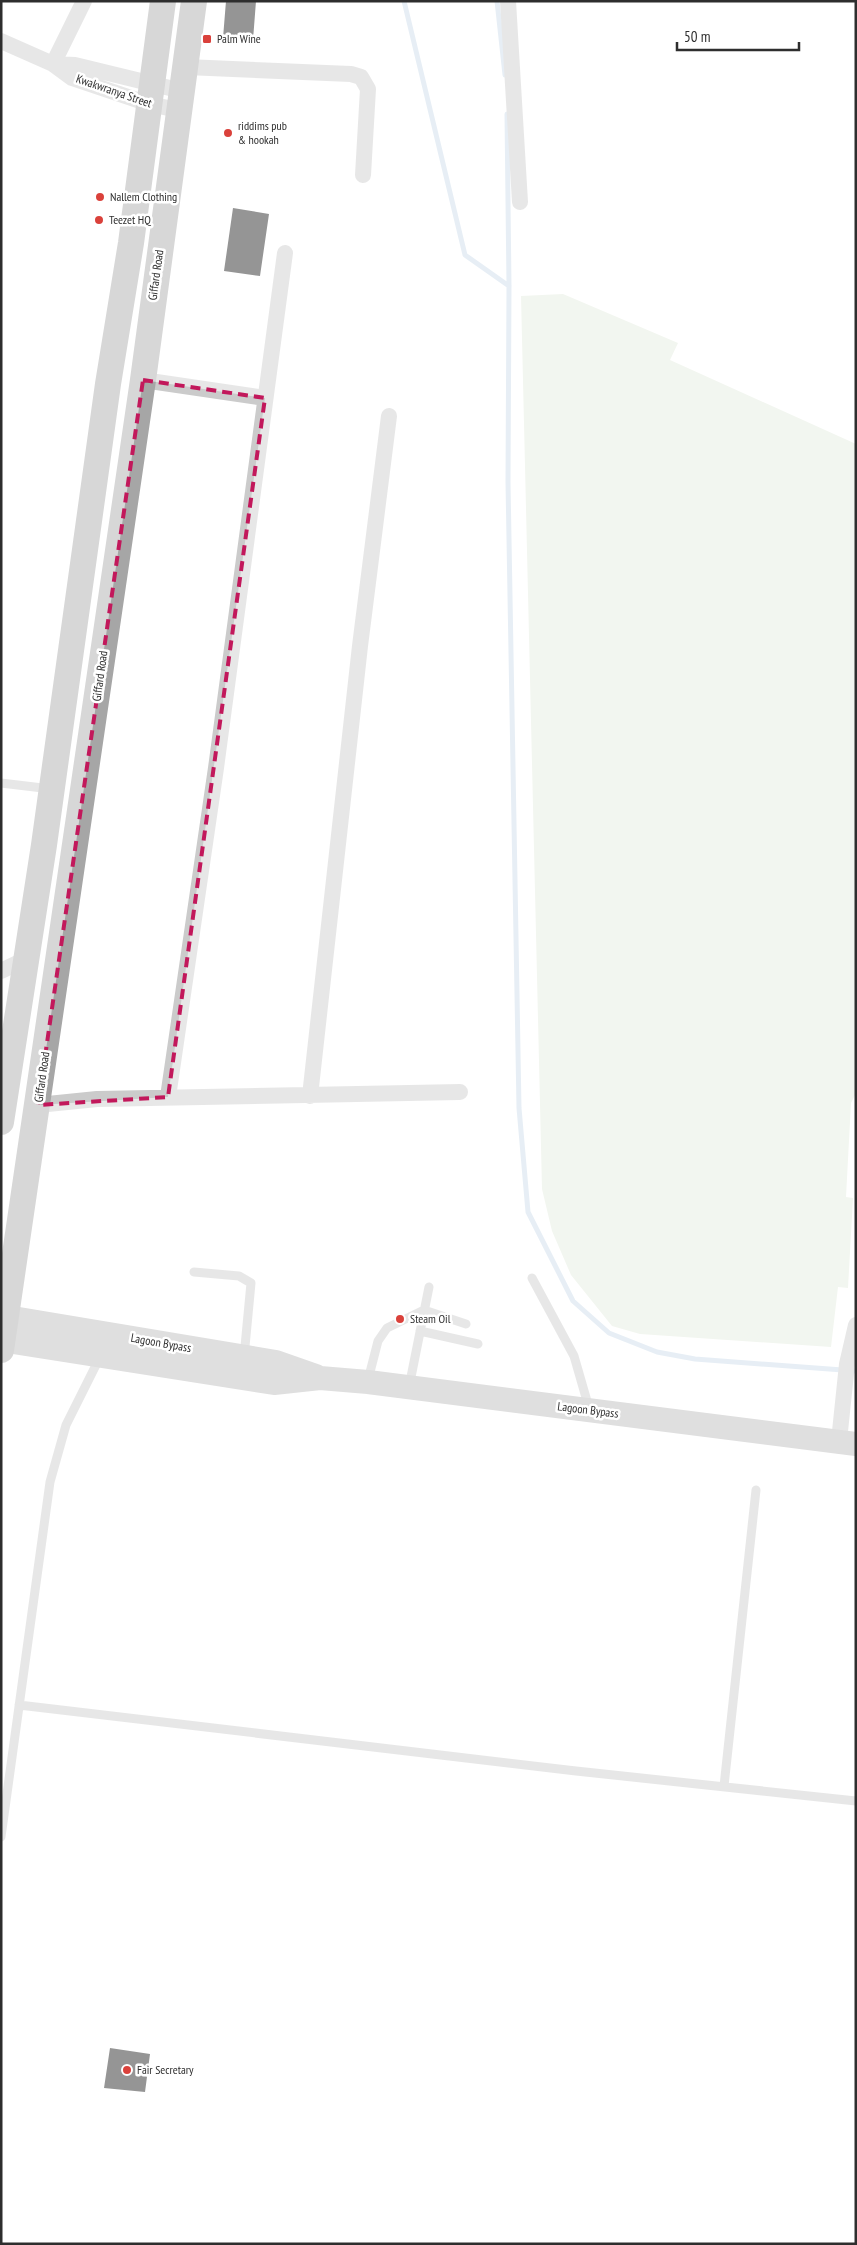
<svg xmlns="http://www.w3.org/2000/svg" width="857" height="2245" font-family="'PT Sans Narrow',sans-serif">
<rect width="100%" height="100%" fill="#fff"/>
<!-- green -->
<path fill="#e3ebdd" d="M563,294l115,49 -8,17 186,84v649l-5,10 -5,94 7,1 -5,90 -10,-1 -7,60 -191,-13 -28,-8 -41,-51 -19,-44 -10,-42 -21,-893z"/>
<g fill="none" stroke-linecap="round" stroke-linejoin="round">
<!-- stream -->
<path stroke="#cadae9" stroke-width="5" d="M404,1l61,254 44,31
M497,1l8,74
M507,114l2,172 -1,196 11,626 9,104 45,89 36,32 48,19 38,7 161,12"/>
</g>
<!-- building -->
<path fill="#151515" d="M226,1h30l-3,39 -30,-2z
M233,208l36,6 -9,62 -36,-5z
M110,2048l40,6 -5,38 -41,-4z"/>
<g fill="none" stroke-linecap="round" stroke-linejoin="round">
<!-- lane -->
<path stroke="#cbcbcb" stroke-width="9" d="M1,783l50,6
M194,1272l45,4 12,7 -7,74
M532,1278l42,78 15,52
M420,1331l58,13
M368,1380l10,-39 9,-13 37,-18 42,14
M409,1387l20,-100
M19,1705l557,66 280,30
M724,1786l32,-296
M1,1837l49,-355 16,-57 34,-68"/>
<!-- street -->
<path stroke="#cbcbcb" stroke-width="16" d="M508,1l12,201
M1,41l52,23 19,14 77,26 29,6
M53,64l22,1 107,26
M53,64l31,-63
M186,67l165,7 10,3 7,12 -5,86
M143,380l122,18
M1,971l25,-12
M310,1096l50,-450 29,-230
M168,1097l48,-329 69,-515
M38,1105l59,-6 363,-7
M839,1441l8,-77 9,-39"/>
<!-- secondary -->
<path stroke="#b8b8b8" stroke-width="24" d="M1,1316l275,46 40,14
M1,1340l273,43 46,-5 48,4 488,62"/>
<!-- primary -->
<path stroke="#a6a6a6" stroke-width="26" d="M1,1122l43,-277 64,-461 23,-141 32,-242
M1,1350l142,-970 51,-379"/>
</g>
<!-- marked area -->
<path d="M0 0H857V2245H0ZM143,380l122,18 -97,699 -130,8z" fill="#fff" fill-opacity=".55" fill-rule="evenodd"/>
<path fill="none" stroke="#c2185b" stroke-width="4" stroke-dasharray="10 6" stroke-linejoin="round" d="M143,380l122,18 -97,699 -130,8z"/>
<!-- markers -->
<g fill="#da413b" stroke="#fff" stroke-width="2">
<rect x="202" y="34" width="10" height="10" rx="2.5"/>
<circle cx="228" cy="133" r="5"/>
<circle cx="100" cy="197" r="5"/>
<circle cx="99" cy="220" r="5"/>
<circle cx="400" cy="1319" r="5"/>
<circle cx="127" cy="2070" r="5"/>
</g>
<g text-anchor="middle" stroke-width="5" stroke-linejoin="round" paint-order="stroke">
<!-- poi labels -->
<g font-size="12" fill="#2e2e2e" stroke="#fff" text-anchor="start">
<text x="217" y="43">Palm Wine</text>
<text x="238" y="130">riddims pub<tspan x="238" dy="14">&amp; hookah</tspan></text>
<text x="110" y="201">Nallem Clothing</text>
<text x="109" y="224">Teezet HQ</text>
<text x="410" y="1323">Steam Oil</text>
<text x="137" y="2074">Fair Secretary</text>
</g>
<!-- street labels -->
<g font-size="12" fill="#2e2e2e" stroke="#fff">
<text transform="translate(114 91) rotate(19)" y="4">Kwakwranya Street</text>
<text transform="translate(156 275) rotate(-82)" y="4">Giffard Road</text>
<text transform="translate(100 676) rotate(-82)" y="4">Giffard Road</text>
<text transform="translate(42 1077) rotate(-82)" y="4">Giffard Road</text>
<text transform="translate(161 1343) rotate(10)" y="4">Lagoon Bypass</text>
<text transform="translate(588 1410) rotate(7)" y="4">Lagoon Bypass</text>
</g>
</g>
<!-- border -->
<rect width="857" height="2245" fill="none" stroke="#2e2e2e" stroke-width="5"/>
<!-- scale -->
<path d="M677 42v8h122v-8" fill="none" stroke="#2e2e2e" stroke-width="2.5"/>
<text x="684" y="42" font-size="15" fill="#2e2e2e" stroke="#ffffff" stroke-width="4" paint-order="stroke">50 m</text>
</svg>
